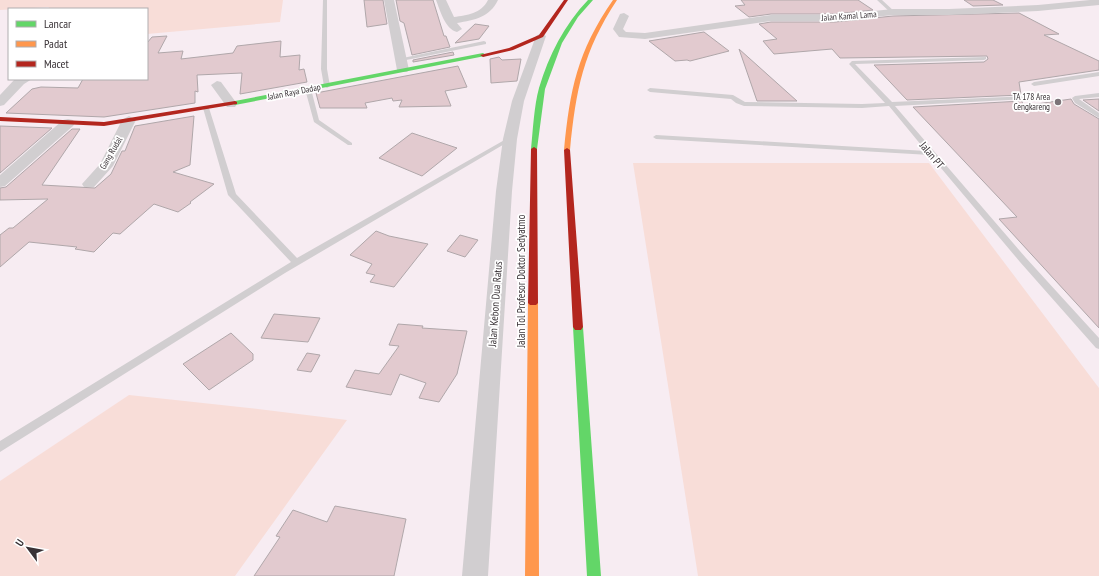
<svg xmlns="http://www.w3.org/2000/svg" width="1099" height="576" font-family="'PT Sans Narrow',sans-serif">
<rect width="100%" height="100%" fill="#f7ecf2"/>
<!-- green -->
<path fill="#f8ddd8" d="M0,0h283l-3,22 -133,12v-25h-99l1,-2 -49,3z
M633,163h296l170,225v188h-401z
M129,395l129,14 89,11 -112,156h-235v-95z"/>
<!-- building -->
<path fill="#e2cacf" stroke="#b0a7aa" d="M364,0h19l4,24 -20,3z
M396,0h37l11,36h2l4,11 -38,8 -8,-32 -4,-2z
M741,0h117l15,10 -38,4h-64l-22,3 -14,-11 10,-1z
M964,0h29l10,5 -30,1z
M1019,13l40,21 -15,1 55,26v9l-80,12 2,13 -114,5 -33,-35 110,-3 4,-3 -1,-3 -147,2 -8,-9 -58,5 -11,-13 14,-2 -18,-15 12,-2h64l58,-6z
M475,24l14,2 -10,13 -24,4z
M704,32l25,19 -39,10 -3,-1 -12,1 -26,-20z
M167,36l-9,17 25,-2 -2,8 52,-6 4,-7 44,-5 -1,16 20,-2 -1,15 5,-1 3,13 -67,12 2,-21 -45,2 1,17 -3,-1v12l-91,14 -98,-4 26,-24 9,-2 37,1 5,-9h64v-36l5,-6z
M739,49l58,52h-40z
M453,52l1,3 -41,7v-2z
M499,57l3,3 19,-1 -4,22 -26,2 -1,-24z
M458,66l9,21 -22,4 6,15 -52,1 3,-7 -9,1 -1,-3 -27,5 2,5h-47l-4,-15z
M1071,99l3,5 25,15v209l-100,-109 18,-2 -104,-110 109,-6 1,5z
M1099,99v12l-16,-11z
M194,116l-4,49 -17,7 41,12 -24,18 1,1 -13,9 -24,-8 -34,30 -7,-1 -19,19 -19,-3 2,-2 -48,-5 -29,25v-32l9,-7h4l35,-29 -48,1v-12l6,-1 66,-58h8l-38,56 53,3 16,-14 11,-23h3l10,-25z
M0,126l52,2 -52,45z
M412,133l45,15 -35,28 -43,-18z
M376,231l13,5 39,8 -34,43 -24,-5 5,-7 -9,-2 6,-9 -22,-9z
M460,235l18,5 -13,17 -18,-6z
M274,314l46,4 -12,24 -47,-4z
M398,324l25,2 -1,2 45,3 -10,43 -18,28 -20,-4 7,-15 -26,-9 -9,21 -45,-8 9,-17 24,4 20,-28 -10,-1z
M231,333l22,21v6l-44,30 -26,-26z
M307,353l13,2 -9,17 -14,-2z
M335,506l71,13 -12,57h-140l26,-39 -4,-1 17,-26 34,12z"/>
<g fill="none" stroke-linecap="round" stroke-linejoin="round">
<!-- lane -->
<path fill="#d1ced0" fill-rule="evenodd" d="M323,0h4v69l3,17 -3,2 -3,-2 -3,-17z
M877,0h5l13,12 -4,1z
M484,41l2,1v2l-85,17 -3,-2z
M986,57v2l-2,1 -129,4 37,38 140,-6 1,1 -3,2 -135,7 131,152 73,80v11l-3,-1 -76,-86 -90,-107 -274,-16 -3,-2 3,-2 270,16 -37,-45 -27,2 -118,-2 -8,-3 -5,-4 -81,-7 -3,-2 3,-2 83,7 12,7 117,2 23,-1 -35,-38 -1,-1 3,-3z
M1099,72v4l-65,10 -3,-2 3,-2z
M308,87l3,2 8,31 33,23v2h-4l-34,-23 -9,-33z
M1099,93v4l-20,2 20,14v5l-24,-15 -3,-5 3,-2z
M206,106l3,2 27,86 61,64 211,-120h4l1,1 -228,134 -285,179v-11l291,-179 -63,-67 -25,-87z"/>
<!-- street -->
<path fill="#d1ced0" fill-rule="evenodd" d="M384,0h10l15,70 -2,2h-8l-2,-2z
M436,0h10l8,17c13,-2 27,-3 34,-17h10c-8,17 -23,20 -41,23l5,6 -5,3c-12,-3 -17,-22 -21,-32z
M1090,0h9v5l-61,6 -89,4h-56l-58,6h-64l-126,18 -26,-2 -6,-8 7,-15 4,-1 5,3 -6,13 3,3 19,1 126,-18h64l58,-6h56l89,-4z
M541,33l5,3 -22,65 -7,38 -5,52 -24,385h-26l34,-385 7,-52 9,-38 24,-65z
M15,79h17l-8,5 -20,21 -4,1v-11z
M217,81l4,1 14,19 2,3 -2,3h-8l-16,-22z
M129,116l7,4 -23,46 -19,21h-10l-2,-3 18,-20 22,-44z
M68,119l5,1 2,3 -2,3 -68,60 -5,1v-12l63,-55z"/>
<!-- fast -->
<path fill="#63d668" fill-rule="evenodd" d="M588,0h5l-15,17 -16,26 -17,46 -8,60 -3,2 -2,-1 -1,-1c2,-19 3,-43 8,-61 10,-33 25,-63 49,-88z
M483,53l3,2 -1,1 -250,49 -3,-2 3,-2z
M578,323l3,1 2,3 18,249h-14l-14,-249 2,-3z"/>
<!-- slow -->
<path fill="#ff974d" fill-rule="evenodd" d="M613,0h4c-34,52 -41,89 -47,150l-3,2 -2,-1 -1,-1c6,-61 13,-98 49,-150z
M533,300l3,1 2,2 1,273h-14l3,-273 2,-2z"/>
<!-- jam -->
<path fill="#b3261e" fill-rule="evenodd" d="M564,0h4l-25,37 -30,13 -30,7 -3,-2 29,-7 30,-13z
M235,101l2,1v2l-133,22 -104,-5v-4l104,5z
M534,147l3,2 1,154 -2,2h-6l-2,-2 3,-154z
M567,148l3,2 13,177 -2,3h-6l-2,-3 -9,-177z"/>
</g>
<!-- markers -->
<circle fill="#7c7378" stroke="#fff" stroke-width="1.5" cx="1058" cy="102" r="4"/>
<g text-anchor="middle" stroke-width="3.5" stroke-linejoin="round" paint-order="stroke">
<!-- far-street labels -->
<g font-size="9" fill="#393236" stroke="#fff">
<text transform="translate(849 16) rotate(-4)" y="3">Jalan Kamal Lama</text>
<text transform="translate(294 92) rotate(-11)" y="3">Jalan Raya Dadap</text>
<text transform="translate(111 153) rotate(-60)" y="3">Gang Rudal</text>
</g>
<!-- far-poi labels -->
<g font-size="9" fill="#393236" stroke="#fff" text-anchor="end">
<text x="1050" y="100">TA 178 Area<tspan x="1050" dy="10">Cengkareng</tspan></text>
</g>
<!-- street labels -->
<g font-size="11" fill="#393236" stroke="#fff">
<text transform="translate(932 155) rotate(50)" y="4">Jalan PT</text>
<text transform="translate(521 281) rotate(-90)" y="4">Jalan Tol Profesor Doktor Sedyatmo</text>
<text transform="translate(495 304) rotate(-86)" y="4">Jalan Kebon Dua Ratus</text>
</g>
</g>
<!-- legend -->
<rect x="8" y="8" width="140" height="72" fill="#ffffff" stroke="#b0adaf"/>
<rect x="16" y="21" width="20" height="6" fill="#63d668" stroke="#b0adaf"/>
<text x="44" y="28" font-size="12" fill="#393236">Lancar</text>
<rect x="16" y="41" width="20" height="6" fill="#ff974d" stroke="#b0adaf"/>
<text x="44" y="48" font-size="12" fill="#393236">Padat</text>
<rect x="16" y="61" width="20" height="6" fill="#b3261e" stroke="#b0adaf"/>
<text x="44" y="68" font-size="12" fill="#393236">Macet</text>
<!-- north arrow -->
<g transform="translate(28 548) rotate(302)" stroke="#ffffff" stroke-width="3" paint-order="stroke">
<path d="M0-3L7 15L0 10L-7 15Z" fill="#393236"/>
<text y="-6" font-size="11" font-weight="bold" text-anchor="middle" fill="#393236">U</text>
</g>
</svg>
